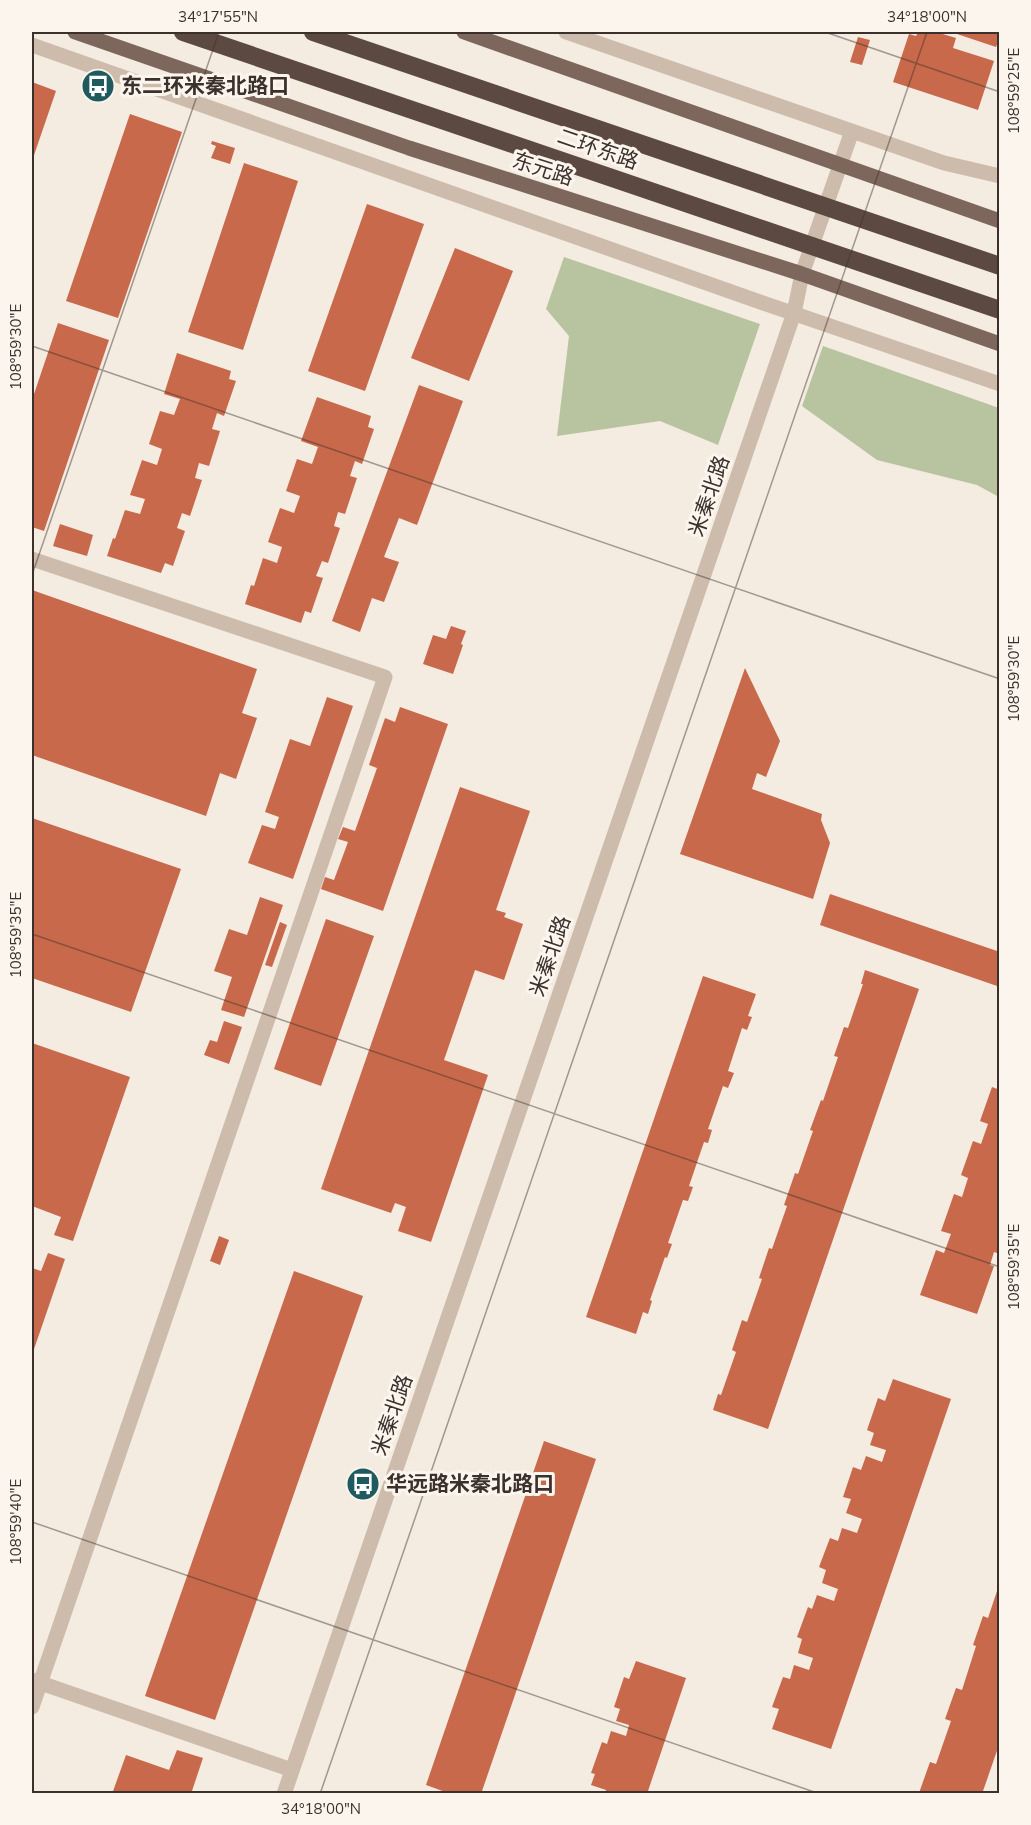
<svg xmlns="http://www.w3.org/2000/svg" width="1031" height="1825" font-family="Mulish,'Noto Sans SC',sans-serif">
<rect width="100%" height="100%" fill="#f4ebe1"/>
<!-- green -->
<path fill="#b8c4a0" d="M564,257l196,67 -42,121 -58,-24 -103,15 12,-100 -23,-27z
M823,346l176,62v89l-22,-12 -100,-25 -75,-54z"/>
<!-- building -->
<path fill="#c8694b" d="M918,32h18l20,6 -3,10 41,13 -16,49 -85,-28 16,-48 7,2z
M951,32h49v5l-4,10z
M858,37l12,3 -8,25 -12,-3z
M32,82l24,9 -24,70z
M130,114l52,18 -64,186 -52,-17z
M212,141l23,7 -5,16 -19,-6 5,-12 -5,-2z
M244,163l54,18 -55,169 -55,-18z
M367,204l57,20 -59,167 -57,-20z
M455,248l58,23 -44,110 -58,-23z
M58,323l51,17 -65,191 -12,-4v-127z
M177,353l54,18 -2,8 7,2 -12,35 -7,-3 -5,16 8,2 -11,35 -10,-3 -4,15 7,2 -12,36 -8,-3 -5,15 8,3 -12,35 -8,-3 -4,10 -54,-17 6,-18 2,1 10,-29 15,4 5,-15 -15,-4 12,-35 15,5 5,-16 -13,-5 11,-33 14,4 6,-16 -16,-5z
M419,385l44,16 -46,124 -18,-7 -15,39 15,5 -15,40 -12,-4 -12,34 -28,-11z
M317,397l54,19 -3,11 6,2 -12,35 -7,-3 -5,15 7,2 -12,36 -7,-2 -4,14 6,2 -12,35 -6,-2 -6,15 7,2 -12,35 -6,-2 -4,12 -56,-19 6,-19 3,1 9,-28 14,5 5,-16 -14,-5 12,-34 14,5 6,-17 -14,-5 11,-32 15,5 6,-17 -17,-6z
M60,524l33,11 -6,21 -34,-10z
M32,590l225,79 -15,44 15,5 -21,61 -16,-6 -14,43 -174,-61z
M451,626l15,5 -5,13 2,1 -10,29 -30,-10 10,-29 13,4z
M745,668l35,73 -14,36 -9,-4 -5,16 70,25 -1,6 9,23 -17,56 -133,-45z
M327,697l26,9 -60,173 -45,-16 14,-38 13,4 4,-12 -14,-5 25,-73 20,7z
M400,707l48,17 -65,187 -62,-22 4,-12 9,3 14,-38 -10,-3 5,-12 12,4 22,-63 -8,-3 16,-47 10,4z
M460,787l70,24 -34,99 10,3 -2,4 19,7 -19,56 -29,-10 -31,90 44,15 -57,167 -33,-11 8,-24 -11,-4 -4,10 -70,-24z
M32,818l149,51 -50,143 -99,-34z
M830,894l170,58v35l-180,-62z
M260,897l23,8 -39,112 -23,-7 11,-33 -18,-6 15,-42 18,6z
M326,919l48,17 -53,150 -47,-17z
M280,922l7,3 -15,42 -7,-2z
M865,970l54,19 -151,440 -55,-19 5,-16 3,1 15,-43 -4,-2 10,-30 5,2 15,-43 -3,-1 10,-30 3,1 15,-43 -3,-1 11,-32 3,1 15,-43 -3,-1 11,-30 2,1 15,-44 -4,-1 10,-29 4,1 15,-44h-2z
M703,976l53,18 -8,22 4,1 -5,13 -5,-2 -14,43 6,2 -6,15 -5,-2 -15,43 4,1 -4,13 -4,-1 -15,44 4,1 -5,14 -5,-1 -15,43 4,1 -5,14 -2,-1 -15,43 2,1 -4,13 -5,-2 -7,22 -50,-17z
M224,1021l18,6 -13,37 -25,-9 6,-15 7,2z
M32,1043l98,34 -57,164 -19,-6 7,-18 -29,-11z
M992,1087l8,3v164l-6,-2 -4,13 4,1 -17,48 -57,-19 16,-45 8,3 7,-19 -10,-3 13,-37 8,3 6,-19 -7,-3 12,-34 8,3 7,-20 -8,-3z
M219,1236l10,4 -9,25 -10,-4z
M48,1253l17,6 -33,96v-87l9,3z
M294,1271l69,25 -148,424 -70,-24z
M893,1379l58,20 -120,350 -59,-20 7,-20 -7,-2 11,-30 7,2 4,-14 15,5 4,-12 -15,-5 4,-14 -5,-2 11,-30 4,2 5,-14 17,6 4,-12 -16,-6 4,-13 -7,-3 11,-29 8,3 4,-13 15,5 5,-14 -16,-6 5,-14 -8,-2 10,-30 8,3 5,-14 16,6 4,-12 -16,-5 4,-12 -7,-3 11,-32 7,3z
M544,1441l52,18 -115,335h-30l-25,-9z
M999,1585l1,157 -18,52 -63,-1 11,-31 6,2 15,-43 -6,-2 11,-31 6,2 14,-44 -3,-1 10,-29 5,2z
M636,1661l50,17 -39,116h-42l1,-4 -15,-5 4,-11 -4,-1 11,-31 5,2 4,-13 15,5 3,-11 -13,-4 4,-12 -6,-2 10,-30 5,2z
M177,1750l26,8 -12,36h-79l14,-39 43,15z"/>
<g fill="none" stroke-linecap="round" stroke-linejoin="round">
<!-- minor -->
<path stroke="#cdbbac" stroke-width="15" d="M566,32l378,131 56,13
M32,45l731,258 237,81
M32,559l353,118 -353,1030
M32,1680l260,90
M284,1794l510,-1481 8,-39 50,-143"/>
<!-- major -->
<path stroke="#7d675c" stroke-width="15" d="M75,32l334,116 393,126 198,70
M464,32l536,189"/>
<!-- highway-bridge -->
<path stroke="#5c4a42" stroke-width="18" d="M183,32l817,278
M313,32l687,234"/>
</g>
<!-- ticks -->
<path fill="none" stroke="#3b302b" stroke-width="1.5" stroke-opacity="0.45" d="M825,32l175,60M32,346l968,333M32,575l187,-543M32,934l968,333M32,1522l788,272M320,1794l607,-1762"/>
<!-- icons -->
<defs>
<symbol id="bus-disc" viewBox="-11 -11 22 22"><circle r="9.5" fill="#1f5a5e" stroke="#fbf5ee"/><path d="M-5-6H5V4H4V6H2V4H-2V6H-4V4H-5ZM-3.5-4V0h7V-4ZM-3.5 1.2v1.5H-2V1.2ZM2 1.2v1.5H3.5V1.2Z" fill="#fff"/></symbol>
</defs>
<g fill-rule="evenodd">
<use href="#bus-disc" x="79" y="67" width="38" height="38"/>
<use href="#bus-disc" x="344" y="1465" width="38" height="38"/>
</g>
<g text-anchor="middle" stroke-width="6" stroke-linejoin="round" paint-order="stroke">
<!-- poi labels -->
<g font-size="21" font-weight="bold" fill="#3b302b" stroke="#fbf5ee" text-anchor="start">
<text x="121" y="93">东二环米秦北路口</text>
<text x="386" y="1491">华远路米秦北路口</text>
</g>
<!-- street labels -->
<g font-size="21" fill="#3b302b" stroke="#fbf5ee">
<text transform="translate(598 149) rotate(19)" y="7">二环东路</text>
<text transform="translate(543 169) rotate(18)" y="7">东元路</text>
<text transform="translate(709 496) rotate(-71)" y="7">米秦北路</text>
<text transform="translate(550 956) rotate(-71)" y="7">米秦北路</text>
<text transform="translate(392 1415) rotate(-71)" y="7">米秦北路</text>
</g>
</g>
<!-- border -->
<rect width="1031" height="1825" fill="none" stroke="#fbf5ee" stroke-width="66"/>
<rect x="33" y="33" width="965" height="1759" fill="none" stroke="#3b302b" stroke-width="2"/>
<g font-size="15" text-anchor="middle" fill="#3b302b">
<text x="218" y="22">34°17'55"N</text>
<text x="927" y="22">34°18'00"N</text>
<text transform="translate(1014 91) rotate(-90)" y="5">108°59'25"E</text>
<text transform="translate(16 347) rotate(-90)" y="5">108°59'30"E</text>
<text transform="translate(1014 679) rotate(-90)" y="5">108°59'30"E</text>
<text transform="translate(16 935) rotate(-90)" y="5">108°59'35"E</text>
<text transform="translate(1014 1267) rotate(-90)" y="5">108°59'35"E</text>
<text transform="translate(16 1522) rotate(-90)" y="5">108°59'40"E</text>
<text x="321" y="1814">34°18'00"N</text>
</g>
</svg>
